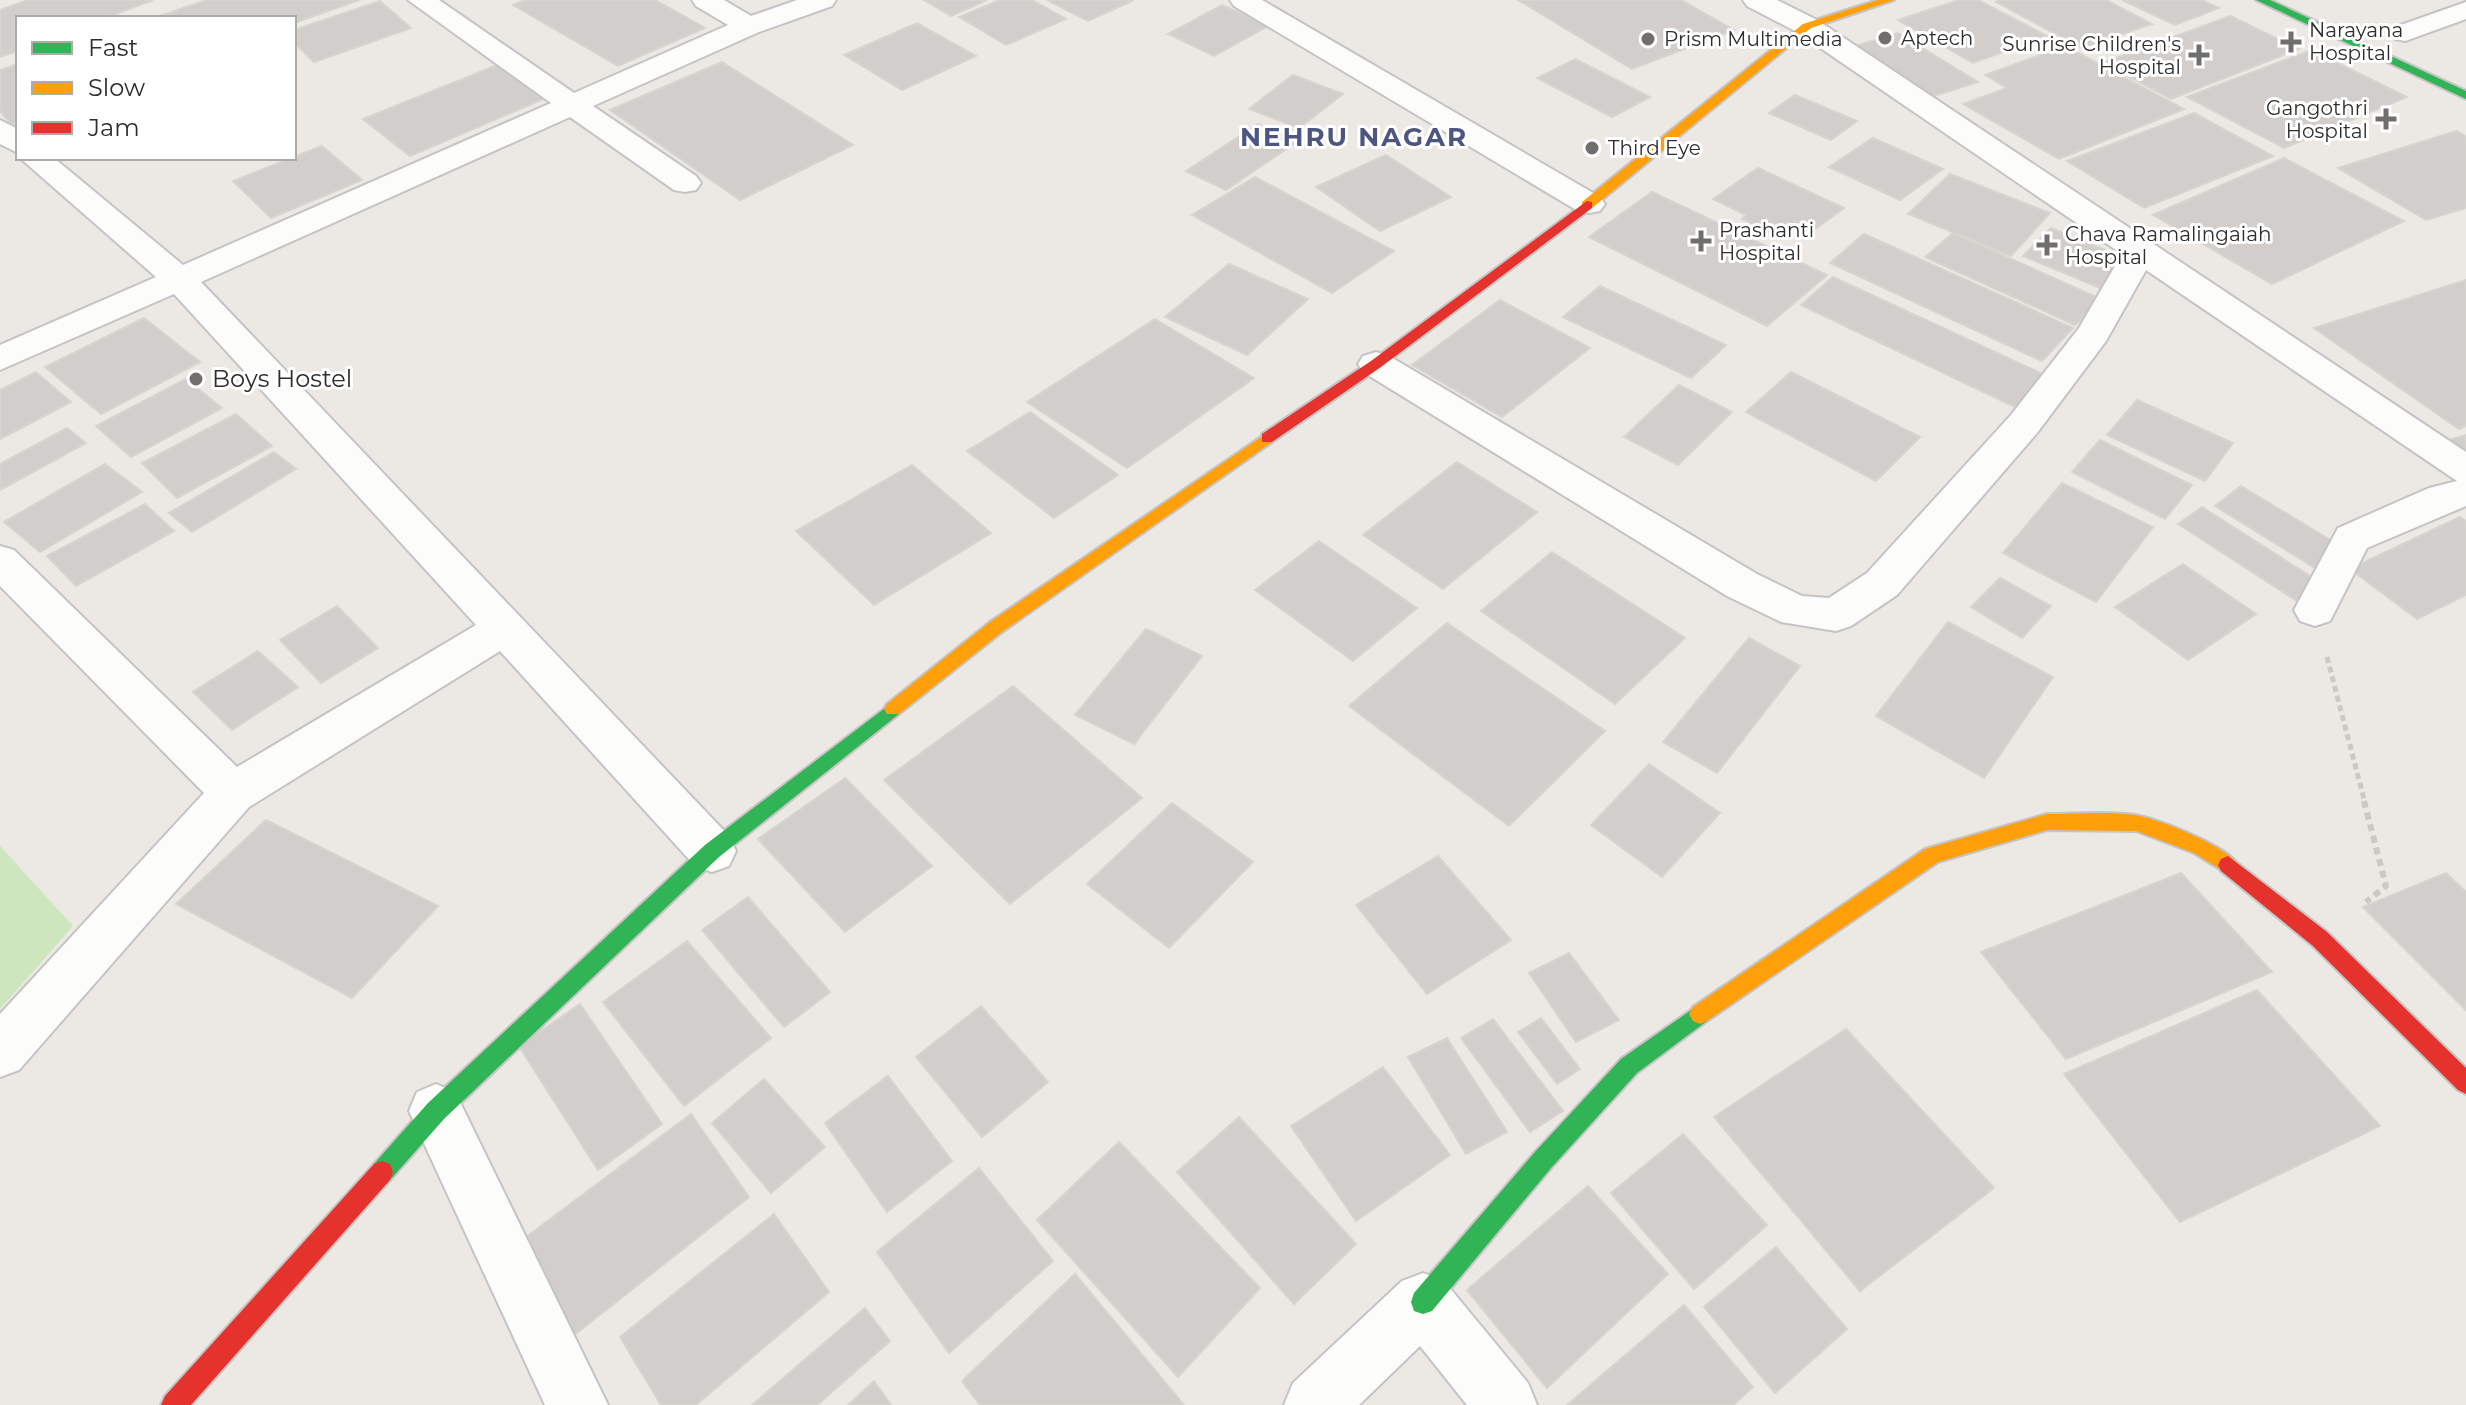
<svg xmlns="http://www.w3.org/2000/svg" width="2466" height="1405" font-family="Montserrat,sans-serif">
<rect width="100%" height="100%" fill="#ece8e4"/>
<!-- green -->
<path fill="#cee6be" d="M0,846l73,80 -73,83z"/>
<!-- building -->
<path fill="#d1cecb" stroke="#d7d4d0" stroke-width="2" d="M28,0h125l-48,18h-87v33l-18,6v-47z
M207,0h152l-65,23v-5h-140z
M525,0h130l50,28 -87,38 -105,-61z
M924,0h63l-36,16z
M1000,0h32l34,19 -60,26 -47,-28z
M1047,0h87l-46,21z
M1518,0h163l53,30 -102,39z
M1959,0h19l69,36 -74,27 -75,-43z
M2001,0h105l46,24 -70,24 -86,-46z
M2122,0h80l17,8 -44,17z
M380,1l31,27 -97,34 -20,-20v-12z
M1222,5l46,21 -54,30 -46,-22z
M2230,16l69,33 -128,50 -68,-36z
M917,23l59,33 -74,34 -58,-35z
M1898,33l80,49 -47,15 -79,-50z
M2065,46l119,63 -125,50 -96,-55 44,-16 -22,-13z
M2311,50l96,47 -123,51 -97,-51z
M1575,59l75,38 -38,20 -75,-39z
M722,62l131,83 -113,55 -130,-90z
M18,64v57l-7,3 -11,-13v-41z
M500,64l48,33 -138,59 -47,-37z
M1293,75l50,19 -44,34 -50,-19z
M1795,95l62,26 -26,19 -62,-27z
M2194,113l79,43 -129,52 -77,-47z
M1258,124l40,17 -72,49 -40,-19z
M2456,131l10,5v72l-40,12 -88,-52z
M1873,138l70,31 -43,31 -71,-33z
M322,146l40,34 -91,38 -38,-37z
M1386,155l65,42 -71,34 -64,-44z
M2284,158l120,63 -132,63 -119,-69z
M1758,168l86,40 -33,24 -15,-7 -16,12 -38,-18 4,-4 -33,-16z
M1950,174l100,39 -39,43 -103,-42z
M1255,177l139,74 -62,42 -140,-78z
M1652,192l175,83 -60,51 -178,-89z
M2051,228l76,31 -27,29 -77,-32z
M1953,233l148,66 -26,26 -150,-68z
M1864,234l209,94 -31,33 -212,-98z
M1229,264l79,35 -61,56 -82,-38z
M1833,277l214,99 -30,32 -216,-103z
M2466,280v146l-7,3 -145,-101z
M1600,286l126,59 -35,33 -128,-61z
M1500,300l90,48 -88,69 -90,-52z
M144,318l56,44 -99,52 -56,-47z
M1155,319l99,59 -127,90 -100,-66z
M36,372l35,30 -71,37v-49z
M1791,372l129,65 -44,44 -130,-69z
M186,379l36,29 -91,49 -35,-31z
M1679,385l53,27 -54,53 -54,-28z
M2137,400l96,43 -28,38 -98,-46z
M1030,412l88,63 -64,43 -87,-67z
M236,414l36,32 -95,52 -35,-35z
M67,428l19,15 -86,47v-26z
M2466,435v18l-17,-13z
M2100,440l92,45 -27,34 -93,-47z
M274,452l22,17 -104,63 -23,-19z
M1457,462l80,50 -94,77 -80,-54z
M105,464l37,28 -102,60 -36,-30z
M912,465l79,68 -117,72 -78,-74z
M2062,483l91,44 -57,75 -93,-49z
M2241,486l101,61 -27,21 -100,-62z
M145,504l29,27 -98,55 -29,-30z
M2202,507l122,78 -24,18 -122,-79z
M2460,517l6,4v74l-49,24 -67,-50z
M1319,541l98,67 -64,53 -98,-71z
M1552,552l133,86 -70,66 -134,-93z
M2183,564l73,50 -68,46 -73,-53z
M2000,578l51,28 -29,32 -51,-31z
M337,606l41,42 -57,35 -41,-43z
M1948,622l105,55 -69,101 -108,-62z
M1447,623l158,108 -96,95 -160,-120z
M1146,629l56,27 -68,88 -59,-29z
M1749,638l51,28 -83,107 -54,-31z
M258,651l40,36 -66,43 -39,-38z
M1013,686l129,112 -132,106 -126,-124z
M1649,764l71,49 -58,64 -71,-52z
M845,778l87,88 -87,66 -87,-93z
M1172,803l81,59 -84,86 -82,-64z
M266,820l172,86 -86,92 -176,-94z
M1438,856l73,84 -84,54 -71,-89z
M2181,873l91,99 -206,87 -85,-107z
M2446,873l20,19v118l-103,-103z
M748,897l82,95 -46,35 -82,-97z
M687,941l84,97 -87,68 -81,-104z
M1569,953l50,67 -43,22 -47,-69z
M2257,990l123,136 -200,96 -116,-148z
M580,1004l82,120 -64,46 -79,-124z
M981,1006l67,76 -66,55 -66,-80z
M1541,1018l39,51 -23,15 -39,-52z
M1493,1019l70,92 -33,21 -69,-94z
M1846,1029l148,159 -134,103 -146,-174z
M1447,1038l60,94 -41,22 -58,-97z
M1383,1067l67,88 -94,66 -65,-95z
M888,1076l64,85 -65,51 -62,-89z
M764,1079l61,68 -54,46 -59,-70z
M691,1114l58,83 -176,139 -55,-93z
M1239,1117l117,127 -62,60 -117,-132z
M1683,1134l84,91 -73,64 -83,-96z
M1119,1142l141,146 -82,89 -141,-157z
M979,1168l74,93 -104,92 -72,-101z
M1588,1186l80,88 -121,114 -80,-98z
M774,1214l55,78 -133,113h-35l-41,-68z
M1776,1247l71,82 -72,64 -71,-86z
M1075,1274l109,131h-204l-18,-24z
M1684,1305l69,82 -20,18h-166z
M865,1308l25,33 -73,64h-65z
M874,1381l17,24h-43z"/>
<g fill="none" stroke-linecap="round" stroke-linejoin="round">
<defs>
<path id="street" d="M408,0h31l135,93 154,-68 -32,-19 -4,-6h32l27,16 46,-16h39l-4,6 -73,26 -166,74 103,70 5,7 -5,7 -11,2 -11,-2 -104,-73 -369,165 528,554 7,15 -7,15 -17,6 -17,-6 -195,-215 -251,156 -230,263 -19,7v-63l204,-221 -204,-207v-40l14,4 223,217 239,-142 -302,-331 -174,76v-25l156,-68 -136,-119h34l129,107 368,-162z
M1230,0h32l338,197 5,7 -5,7 -11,2 -11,-2 -344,-205z
M1743,0h34l40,20 649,432v54l-99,42 -37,73 -15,5 -15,-5 -6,-11 44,-82 91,-40 28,-7 -311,-211 -40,71 -69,92 -140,162 -46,31 -15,5 -55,-9 -54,-26 -364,-224 -5,-8 5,-8 13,-4 13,4 368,218 45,22 27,2 38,-25 144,-158 68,-87 43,-74 -325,-222 -50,-26z
M2466,2v17l-61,22 -10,-2 -4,-6 4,-6z
M0,120l18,9v24l-18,-9z
M436,1084l19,8 153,313h-63l-136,-294 8,-19z
M1423,1273l21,8 84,102 9,22h-70l-47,-59 -61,59h-75l9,-22 109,-102z"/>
<path id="fast" d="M2256,0h14l196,91v8z
M893,702l6,2 3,5 -3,5 -180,143 -275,262 -54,61 -8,3 -8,-3 -3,-8 3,-8 54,-61 277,-258z
M1700,1004l7,3 4,7 -4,7 -70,52 -86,95 -119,143 -9,3 -9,-3 -3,-9 3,-9 121,-141 86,-93z"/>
<path id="slow" d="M1878,0h16l-83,28 -219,180h-10v-6l221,-178z
M1267,433l5,1v8l-270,190 -103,82h-12l-3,-5 3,-5 103,-82z
M2047,814c28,0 59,-3 87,1 21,2 95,32 104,50l-3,6 -7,3 -34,-21 -58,-22 -89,-1 -109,32 -231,159 -7,3 -7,-3 -4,-7 4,-7 232,-158z"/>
<path id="jam" d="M1587,201l5,1v6l-211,159 -109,75h-10v-8l109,-73z
M2228,856l99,76 139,136v26l-8,-4 -145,-144 -92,-75 -3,-6 3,-6z
M382,1161l8,3 3,8 -3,8 -199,225h-30l4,-9 209,-232z"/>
</defs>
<!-- street casing -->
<use href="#street" stroke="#c5c4c5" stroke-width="4"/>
<!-- fast casing -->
<use href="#fast" stroke="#c5c4c5" stroke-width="4"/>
<!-- slow casing -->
<use href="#slow" stroke="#c5c4c5" stroke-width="4"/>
<!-- jam casing -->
<use href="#jam" stroke="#c5c4c5" stroke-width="4"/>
<!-- path-far1 -->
<path stroke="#c9c9c8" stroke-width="5" stroke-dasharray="6 4" stroke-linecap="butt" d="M2327,657l38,146"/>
<!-- path -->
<path stroke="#c9c9c8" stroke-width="6" stroke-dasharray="7 5" stroke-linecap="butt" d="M2364,801l22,85 -20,16"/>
<!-- street -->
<use href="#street" fill="#fcfcfb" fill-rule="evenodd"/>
<!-- fast -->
<use href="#fast" fill="#30b455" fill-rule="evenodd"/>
<!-- slow -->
<use href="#slow" fill="#ff9f0a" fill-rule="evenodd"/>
<!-- jam -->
<use href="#jam" fill="#e5322d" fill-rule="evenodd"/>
</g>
<!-- markers -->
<g fill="#706f6e" stroke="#fff" stroke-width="3">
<circle cx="1885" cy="38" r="8"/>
<circle cx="1648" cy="39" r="8"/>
<path d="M2287 30h8v8h8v8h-8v8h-8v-8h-8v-8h8z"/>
<path d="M2195 43h8v8h8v8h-8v8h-8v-8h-8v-8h8z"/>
<path d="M2382 107h8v8h8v8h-8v8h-8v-8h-8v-8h8z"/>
<circle cx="1592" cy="148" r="8"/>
<path d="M1697 229h8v8h8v8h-8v8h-8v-8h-8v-8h8z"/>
<path d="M2043 233h8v8h8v8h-8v8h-8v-8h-8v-8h8z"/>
<circle cx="196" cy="379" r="8"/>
</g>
<g text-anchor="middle" stroke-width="6" stroke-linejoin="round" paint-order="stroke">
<!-- far-poi labels -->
<g font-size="20" fill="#2e2e2e" stroke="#fff" text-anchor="start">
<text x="2309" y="37">Narayana<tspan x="2309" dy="23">Hospital</tspan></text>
<text x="1901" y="45">Aptech</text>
<text x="1664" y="46">Prism Multimedia</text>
<text x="2181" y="51" text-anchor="end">Sunrise Children's<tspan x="2181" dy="23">Hospital</tspan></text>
<text x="2368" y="115" text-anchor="end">Gangothri<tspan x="2368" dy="23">Hospital</tspan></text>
<text x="1608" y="155">Third Eye</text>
<text x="1719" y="237">Prashanti<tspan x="1719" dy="23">Hospital</tspan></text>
<text x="2065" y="241">Chava Ramalingaiah<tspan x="2065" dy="23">Hospital</tspan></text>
</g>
<!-- poi labels -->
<g font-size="24" fill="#2e2e2e" stroke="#fff" text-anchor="start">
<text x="212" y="387">Boys Hostel</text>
</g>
<!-- far-district labels -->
<g font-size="26" font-weight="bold" letter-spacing="2" fill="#4d5680" stroke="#fff">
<text x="1354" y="146">NEHRU NAGAR</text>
</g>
</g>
<!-- legend -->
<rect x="16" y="16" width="280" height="144" fill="#ffffff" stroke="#ababab" stroke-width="2"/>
<rect x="32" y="42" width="40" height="12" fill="#30b455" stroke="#ababab" stroke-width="2"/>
<text x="88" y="56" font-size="24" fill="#2e2e2e">Fast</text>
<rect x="32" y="82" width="40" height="12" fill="#ff9f0a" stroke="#ababab" stroke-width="2"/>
<text x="88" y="96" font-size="24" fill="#2e2e2e">Slow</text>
<rect x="32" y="122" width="40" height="12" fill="#e5322d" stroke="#ababab" stroke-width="2"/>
<text x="88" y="136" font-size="24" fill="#2e2e2e">Jam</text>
</svg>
